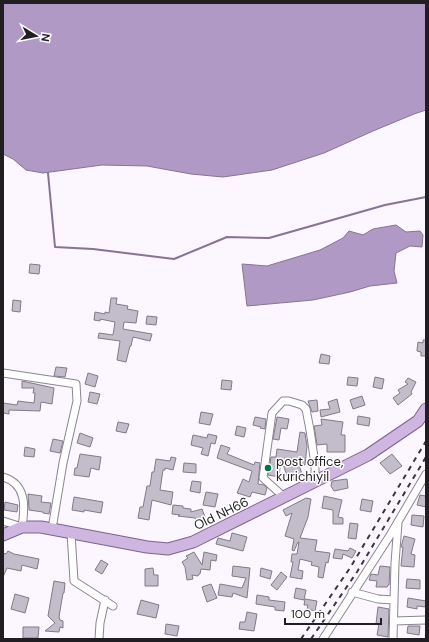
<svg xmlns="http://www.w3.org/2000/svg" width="429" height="642" font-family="'DM Sans',sans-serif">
<rect width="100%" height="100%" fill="#fbf6ff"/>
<!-- water -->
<path fill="#b199c5" stroke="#867494" d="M3,3h423v107l-12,4 -41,17 -49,22 -52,17 -49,7 -32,-3 -44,-8 -45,-1 -59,8 -17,-3 -13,-11 -10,-5z
M396,225l10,7 14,-1 3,4 -1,12 -12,-1 -14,7 -2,18 3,12 -27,3 -20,6 -37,8 -66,6 -5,-42 25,2 53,-16 23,-12 6,-7 14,4 10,-6z"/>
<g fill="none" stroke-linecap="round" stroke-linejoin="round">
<!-- stream -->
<path stroke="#867494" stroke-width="2" d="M48,173l7,74 38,2 81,10 53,-22 42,1 116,-33 41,-8"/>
</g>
<!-- building -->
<path fill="#c3bcca" stroke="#817a87" d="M30,264l10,1 -1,9 -10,-1z
M111,298h6l-1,6 12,2 -1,3 11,2 -2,12 -12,-1 -1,7 29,5 -2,7 -17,-4 -2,9h-1l-4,16 -9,-2 3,-19 -22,-3 1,-5 14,2 2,-13 -15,-3v2l-6,-1 1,-8 10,2v-2l4,1z
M13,300l8,1 -1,11 -8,-1z
M147,316l10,1 -1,8 -10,-1z
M423,340h3v16h-5v-4l-4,-1v-1l1,-8 5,1z
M321,354l9,2 -1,8 -10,-1z
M56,367l11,1 -2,9 -11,-1z
M88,373l10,3 -3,11 -10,-3z
M348,377l10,1 -1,8 -10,-1z
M375,377l9,2 -2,10 -9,-2z
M408,378l8,4 -5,10 1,2 -14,11 -5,-7 7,-5 -2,-3 10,-6 -3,-2z
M222,380l10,1 -1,9 -10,-1z
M22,381l32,7 -2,16 -11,-2 -1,9 -31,-1v4l-6,-1v-10l14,2 1,-4 16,2 1,-10h-2l1,-5h-12z
M90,392l10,2 -3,10 -9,-2z
M362,396l3,9 -12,4 -3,-9z
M337,399l3,13 -19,5 -1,-7 10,-1 -2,-7z
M317,400l1,11 -6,1 -4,-11z
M201,412l12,2 -3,11 -11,-2z
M358,416l12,2 -1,8 -12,-2z
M255,417l11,2 -1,10 -5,-1 1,-1 -8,-2z
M277,417l12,2 -2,10 -6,-1 -2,12 -6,-1z
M321,419l22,3 -2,13h4v17h-18v-8l-10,1 -3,-19 8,-1z
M118,422l11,2 -3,9 -10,-2z
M237,426l9,2 -2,9 -9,-2z
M300,432l5,1 2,13 -2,19 -7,-2 5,13 -14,5 -8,-22 -2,18 -11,-2 3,-18h5l1,-8 20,3z
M80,433l13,5 -3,9 -13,-4z
M208,434l9,2 -2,8 -4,-1 -3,13 -7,-2 2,-6 -12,-3 2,-10 14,3z
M53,439l10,2 -3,12 -10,-2z
M221,445l9,3 -3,6 27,11 1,-3 5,1 -2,21 6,1 3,3 -2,7 -13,-3 -2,5 -13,-4 6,-14 6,3 3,-11 -35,-13z
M25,447l10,2 -1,8 -10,-1z
M80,454l21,3 -2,13 -8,-2 -2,9 -15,-2 1,-7h2z
M392,454l10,12 -12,8 -10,-11z
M171,457l5,1 -3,12 -8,-2v2h-2l-3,20 13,2 -2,13 -19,-5 -3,20 -11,-2 2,-11h3l4,-21h3l2,-14h2l2,-13 14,2z
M184,463l12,1v9l-13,-1z
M347,479l1,9 -14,3 -3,-5 1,-5z
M192,481l9,1 -1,11 -10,-2z
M206,492l12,2 -3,13 -12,-2z
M28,494l14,2 -1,6 10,1 -2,11 -6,-1v-1l-14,-2z
M420,495l6,1v11l-9,-2z
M324,496l18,4 -4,17 5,1v6h-10v-14l-11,-2z
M74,497l29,5 -2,11 -17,-3v2l-12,-2z
M306,498l5,1 -3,18 -8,21 17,2 -2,11 15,2 -2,10 -2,-1 -3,16 -5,-1 1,-10 -8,-2 1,-3 -12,-3 -2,11 5,1 -1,8 -12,-2 3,-15h-2l1,-8h5l2,-12h-1l-4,9 -2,-1 2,-11 -9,-3 7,-23 -6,3 -3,-6z
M362,499l11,2 -2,11 -11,-2z
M5,502l13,3 -1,7 -13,-2z
M173,505l10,1v2l8,1v3l11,-3 3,8 -9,3 -1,-2 -17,-2 2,-1 -8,-1z
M412,515l12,1 -1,11 -12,-2z
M350,523l8,1 -2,15 -8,-1z
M232,533l15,4 -4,14 -27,-7 2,-6 12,3z
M404,536l11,3 -4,15 4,1 -1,12 -13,-1 2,-19h-2z
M350,548l6,3 -4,7 -9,-4 -1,5 -9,-1 2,-9 13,2z
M8,551l6,3 25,5 -2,10 -15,-4 -1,6 -14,-3 -4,9v-24l3,1z
M194,552l8,13 2,-13 13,3 -1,6 -5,-1 -1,10 -9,-1 -1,5h-1l-1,2 -6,-1 1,4 -6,1 -2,-13 -3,-5 6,-4 -2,-2z
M101,560l7,4 -6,10 -7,-4z
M233,566l17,2 -3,30 -14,-5 -1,4 -14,-2 2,-11 22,4 4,-10 -14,-2z
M380,566l10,1 -1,18h-1l-1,2h-11l1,-6 -8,-1 2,-6 7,1z
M153,568l1,7h4v11h-13v-17z
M261,568l11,3 -2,8 -10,-3z
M281,572l6,5 -10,13 -6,-5z
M407,579l13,1v9l-14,-1z
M54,581l11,2 -1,10h-1l-4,24 1,3 3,1v7l-3,-1 -1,5 -14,-1 10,-8 -7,-7z
M211,584l6,14 -10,4 -5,-15z
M296,588l10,2 -2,10 -10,-2z
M15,594l14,4 -4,15 -14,-4z
M257,595l12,2v3l16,2 -1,9 -9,-1v-3l-19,-3z
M408,598l18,3v6l-9,-1v3l-10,-2z
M305,599l12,2 -2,10 -8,-2 1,-4h-4z
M141,600l18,5 -3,13 -19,-4z
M378,607l11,2 -1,28 -11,-2 2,-11h-3z
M247,612l10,2 -3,17 -15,-2 1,-7h5z
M166,624l13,2 -2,10 -12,-2z
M408,626h12l-1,9 -12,-2z
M23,627h16l-1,11h-15z"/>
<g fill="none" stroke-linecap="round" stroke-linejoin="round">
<defs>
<path id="street" d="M3,373l73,11 1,17 -14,62 -11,66
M3,477c24,7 22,30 19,50l-19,-6
M284,497l-21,-19 9,-65 11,-12h6l13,4 4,4 4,21 5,34v18
M71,533l3,48 39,25
M352,592l26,7 16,1
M394,621l32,-1
M99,639l1,-16 5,-23
M323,639l66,-102 37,-63
M393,639l2,-76 3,-40"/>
<path id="primary" d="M3,535l19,-8h19l106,20 21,2 25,-7 175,-87 50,-34 8,-12"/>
</defs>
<!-- street casing -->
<use href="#street" stroke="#8c8592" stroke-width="9"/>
<!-- primary casing -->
<use href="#primary" stroke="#7c6290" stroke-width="13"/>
<!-- street -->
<use href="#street" stroke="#fff" stroke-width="7"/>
<!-- primary -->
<use href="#primary" stroke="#ceb6e0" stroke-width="11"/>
<!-- rail -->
<path stroke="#3a373d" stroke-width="2" stroke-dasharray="5 5" stroke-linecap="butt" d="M301,639l49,-71 76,-127
M311,639l46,-67 69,-115"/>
</g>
<!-- markers -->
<circle fill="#077149" stroke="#fff" stroke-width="1.5" cx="268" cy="468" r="4"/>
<g text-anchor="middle" stroke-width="3" stroke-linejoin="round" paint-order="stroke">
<!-- poi labels -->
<g font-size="13" fill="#211e23" stroke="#fff" text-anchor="start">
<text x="276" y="466">post office,<tspan x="276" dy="15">kurichiyil</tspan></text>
</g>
<!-- street labels -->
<g font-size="13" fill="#211e23" stroke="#fff">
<text transform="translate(221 513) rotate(-26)" y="5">Old NH66</text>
</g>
</g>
<!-- border -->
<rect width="429" height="642" fill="none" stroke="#211e23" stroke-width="8"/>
<!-- north arrow -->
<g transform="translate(36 36) rotate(100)" stroke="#ffffff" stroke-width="3" paint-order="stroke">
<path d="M0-3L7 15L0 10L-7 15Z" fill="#211e23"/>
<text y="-6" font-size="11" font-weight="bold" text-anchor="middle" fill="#211e23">N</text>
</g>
<!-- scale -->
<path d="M285 618v6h96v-6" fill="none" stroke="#211e23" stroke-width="2"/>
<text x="291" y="618" font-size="12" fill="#211e23" stroke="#ffffff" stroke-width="3" paint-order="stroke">100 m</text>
</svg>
